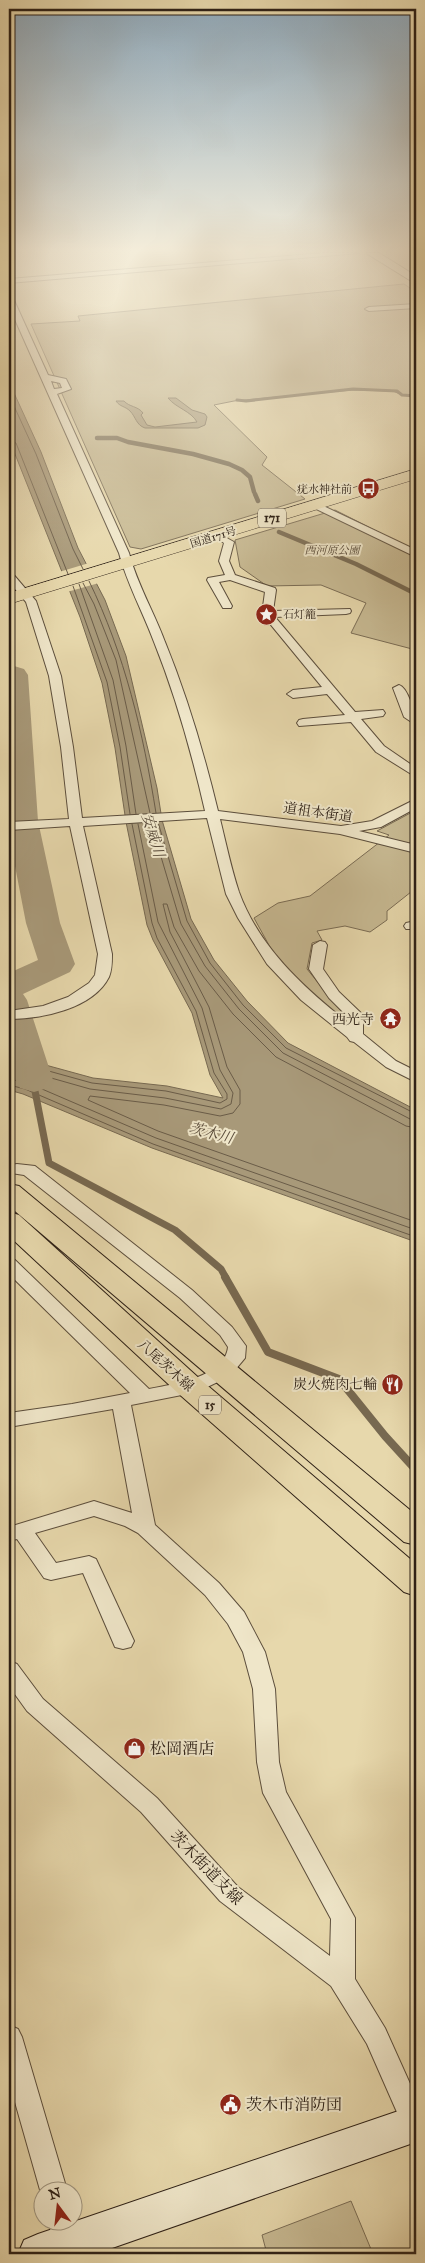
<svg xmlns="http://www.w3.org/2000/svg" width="425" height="2263" font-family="'IM FELL Great Primer','Noto Serif JP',serif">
<rect width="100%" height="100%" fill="#e7d8ac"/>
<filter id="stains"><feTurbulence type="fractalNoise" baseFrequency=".004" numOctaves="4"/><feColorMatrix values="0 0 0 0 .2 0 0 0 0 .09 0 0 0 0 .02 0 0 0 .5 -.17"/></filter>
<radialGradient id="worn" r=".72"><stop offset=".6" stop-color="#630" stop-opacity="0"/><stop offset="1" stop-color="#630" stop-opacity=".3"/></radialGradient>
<!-- green -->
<path fill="#c7b992" stroke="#7a6c54" d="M404,284l12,8v105l-14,-2 -9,-4 -41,-1 -118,11 -20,4 53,52 -5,8 43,34 -164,50 -11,-2 -99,-223 49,-3 -2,-5z
M335,510l81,41v99l-65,-17 15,-30 -45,-18 -54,1 -27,-19 -5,-27z
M416,810v78l-29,23v9l-17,12 -25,-6 -28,5 5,9 -10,3 -5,26 38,47 2,9 -51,-41 -21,-28 -21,-38 24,-15 32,-7 79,-61 -12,-4z
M351,2201l22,53h-106l-5,-19z"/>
<!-- water -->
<path fill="#a89979" stroke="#776951" d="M9,382l32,70 37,96 27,52 21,56 31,132 5,32 29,99 23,41 33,41 41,42 128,67v132l-264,-94 -129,-54 -14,-4v-35l84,23 74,8 56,12 -13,-23 -18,-62 -39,-73 -6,-15 -21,-103 -11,-74 -13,-65 -22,-66 -71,-178z
M168,398h8l16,12 13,4 2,3 -2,8 -7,3h-53c-9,-3 -9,-11 -15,-17 -5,-5 -10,-4 -14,-10h8c5,6 14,5 19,12l-2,2 6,10 8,2 42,-5c-6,-11 -21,-14 -29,-24z"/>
<!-- pier -->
<path fill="#e7d8ac" d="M89,563l10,20 -32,9 -8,-20z"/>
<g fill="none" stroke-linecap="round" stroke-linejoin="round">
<!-- shore -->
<path stroke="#6a5c48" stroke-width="1" d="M9,395l27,59 37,95 10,20
M9,440l7,3 52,131
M89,581c36,74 54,151 67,232
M83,583l11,21 22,56 34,153
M79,584l34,96 13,66 10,68
M73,586l34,96 13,65 10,67
M158,822l29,99 23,42 33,42 43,43 130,66
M151,823l30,101 24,42 34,43 44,44 127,66 6,1
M9,1060l83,23 74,8 54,12 7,-4v-5l-13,-21 -18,-62 -39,-73 -5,-15 -20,-99
M9,1066l81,23 75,9 56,11 10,-5 2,-11 -13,-23 -18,-62 -44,-86 -20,-98
M9,1079l19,4 128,55 260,92
M9,1085l16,4 128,55 263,93
M416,1128l-10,-2 -130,-69 -43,-43 -34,-43 -25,-44 -7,-23h-4l7,28 39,75 18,60 13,23v14l-7,9 -13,3 -56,-11 -74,-9 -2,4 70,31 258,91"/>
<!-- stream-far4 -->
<path stroke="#776951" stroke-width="3" d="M237,400l9,1 107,-12 44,2 5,4 14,1"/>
<!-- stream-far3 -->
<path stroke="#776951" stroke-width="4.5" d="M97,438h20l11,4 65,12 36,10 13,6 8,7 4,15
M255,494l3,7
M279,532l77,32 60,30"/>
<!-- stream-far2 -->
<path stroke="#776951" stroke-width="5.5" d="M9,807l11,-1"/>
<!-- stream-far1 -->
<path stroke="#776951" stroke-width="7" d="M35,1091l14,72 126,67 46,39 5,9"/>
<!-- stream -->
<path stroke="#776951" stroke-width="8" d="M225,1277l43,75 71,27 46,57 31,34"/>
<!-- river -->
<path fill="#a89979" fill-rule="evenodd" d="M14,666l10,3 4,6 10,146 22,102 15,41 -5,8 -47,22 4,6 26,80 -5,8 -14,4 -14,-4c-19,-28 -11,-81 -11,-115l29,-13 -12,-37 -17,-88v-167z"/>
<defs>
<path id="street" d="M324,253h35l-350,30v-4z
M9,296l4,2 35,77 18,4 5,10 -14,5 72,159c8,31 25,59 36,89 22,54 39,111 53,169l123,15 31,-5 44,-22v9l-35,19 -22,4 57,14v8l-76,-19 -120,-15c6,24 11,49 19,73 20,55 64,95 108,130v-6l-18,-18 -20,-29 4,-24 7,-4 5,1 2,3 -4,24 16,23 24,23v19l33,27 20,10v11l-30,-15 -32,-25 -4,-1 -3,-4 -46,-37 -34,-36 -29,-46 -12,-24 -19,-76 -124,8 29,128c0,8 0,16 -3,23 -16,32 -68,42 -100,42v-8l34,-5 25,-9 21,-14 6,-8 3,-21 -28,-128 -61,4v-8l60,-3 -8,-72 -12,-71 -23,-74 -17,-20v-9l4,1 23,27 25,75 12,71 9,71 123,-7c-13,-57 -29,-114 -51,-169 -11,-30 -27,-58 -35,-89l-110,-247zM51,381l9,2 2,5 -8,1z
M416,304v4l-47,3 -4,-2 4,-2z
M315,502l101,48v7l-104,-50v-4z
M216,532l18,10 -5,19 6,14 40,13 1,2 -3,21 77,-2 1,2 -1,2 -4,1 -71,3 80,95 28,-2 2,3 -2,3 -22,3 23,27 32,22v9l-40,-25 -25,-30 -52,4 -2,-3 2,-3 4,-1 42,-4 -18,-21 -34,4 -6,-4 6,-4 29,-3 -60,-73 3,-22 -35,-12 -11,2 13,24 -1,2h-8l-16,-28 1,-2 17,-3 -6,-14 5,-18 -13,-8z
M399,685c9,2 17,31 17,40l-12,-8 -11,-29z
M416,921v8h-10l-2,-3 2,-3z
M17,1164l18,2 157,124 40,37 14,19 -1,12 -15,18 -33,16 -66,13 24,120 64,58 25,29 21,40 10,37 4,73 7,30 69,126v61l30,49 31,69v42l-9,-4 -40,-91 -36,-58 -111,-85 -79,-89 -114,-101 -18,-25v-25l8,3 26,35 114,99 81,89 92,69 1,-37 -68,-126 -6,-31 -4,-73 -10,-37 -15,-28 -23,-29 -67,-62 -13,-7 -31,-10 -59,17 21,30 33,-7 7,3 38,82 -3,6 -8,2 -8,-2 -32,-74 -32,7 -7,-2 -27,-39 -8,2v-14l85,-26 38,12 -19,-104 -104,18v-14l63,-9 58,-11 -121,-119v-16l6,2 134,129c25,-5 76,-12 79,-42l-8,-12 -40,-37 -156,-123 -13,-2 -2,-4 2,-4z
M9,2025l9,4 4,8 45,153h-25v7l-33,-116z
M72,2212l10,32 -4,10h-19l-5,-10 -6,-24h24z"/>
<path id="secondary" d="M366,253h13l37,23v8z
M416,2105v37l-321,112h-77l6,-14 14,-6z"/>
<path id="primary" d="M9,1184l10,2 397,329v30l-12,-3 -395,-336z
M9,1212l10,3 182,165 215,184v32l-12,-4 -225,-198 -170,-158z"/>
<path id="highway" d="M416,469v10l-407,125v-11z"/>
</defs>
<!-- street casing -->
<use href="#street" stroke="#5c4e3c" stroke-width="2"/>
<!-- secondary casing -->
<use href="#secondary" stroke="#2d2016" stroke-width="2"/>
<!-- primary casing -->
<use href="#primary" stroke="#2d2016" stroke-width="2"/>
<!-- highway casing -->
<use href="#highway" stroke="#2d2016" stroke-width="1"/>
<!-- street -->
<use href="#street" fill="#efe6c9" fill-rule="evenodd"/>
<!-- secondary -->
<use href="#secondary" fill="#efe6c9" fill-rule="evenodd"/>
<!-- primary -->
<use href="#primary" fill="#e7d8ac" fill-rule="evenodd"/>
<!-- highway -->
<use href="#highway" fill="#e7d8ac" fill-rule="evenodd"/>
</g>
<!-- sky -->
<linearGradient id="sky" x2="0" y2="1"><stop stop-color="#8ea9bc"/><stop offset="0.44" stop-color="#f4edda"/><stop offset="1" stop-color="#f4edda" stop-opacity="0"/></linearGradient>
<rect width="425" height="570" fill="url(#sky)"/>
<!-- icons -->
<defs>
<symbol id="bus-disc" viewBox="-11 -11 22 22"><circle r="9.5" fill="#8f2418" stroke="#efe6c9"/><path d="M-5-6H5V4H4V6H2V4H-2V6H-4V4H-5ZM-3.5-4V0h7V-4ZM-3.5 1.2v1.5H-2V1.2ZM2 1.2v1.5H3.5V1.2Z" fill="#fff"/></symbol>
<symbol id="sight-disc" viewBox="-11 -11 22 22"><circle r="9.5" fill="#8f2418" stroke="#efe6c9"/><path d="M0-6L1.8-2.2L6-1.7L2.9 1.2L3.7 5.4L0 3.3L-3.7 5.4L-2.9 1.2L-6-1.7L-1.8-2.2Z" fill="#fff"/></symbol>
<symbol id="temple-disc" viewBox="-11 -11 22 22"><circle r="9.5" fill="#8f2418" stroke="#efe6c9"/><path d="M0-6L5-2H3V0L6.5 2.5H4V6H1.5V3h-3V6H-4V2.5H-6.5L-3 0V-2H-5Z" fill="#fff"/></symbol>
<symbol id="restaurant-disc" viewBox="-11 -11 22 22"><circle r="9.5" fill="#8f2418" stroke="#efe6c9"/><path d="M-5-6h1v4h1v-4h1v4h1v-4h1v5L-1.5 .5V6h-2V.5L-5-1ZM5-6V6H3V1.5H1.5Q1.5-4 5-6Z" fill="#fff"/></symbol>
<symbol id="shop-disc" viewBox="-11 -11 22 22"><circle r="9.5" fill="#8f2418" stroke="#efe6c9"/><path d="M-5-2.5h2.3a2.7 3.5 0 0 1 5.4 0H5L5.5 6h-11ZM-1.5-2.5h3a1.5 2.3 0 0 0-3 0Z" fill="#fff"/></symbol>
<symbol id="civic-disc" viewBox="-11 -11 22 22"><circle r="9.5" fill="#8f2418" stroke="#efe6c9"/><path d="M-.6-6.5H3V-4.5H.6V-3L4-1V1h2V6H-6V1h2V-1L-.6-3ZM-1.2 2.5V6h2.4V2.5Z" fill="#fff"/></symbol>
</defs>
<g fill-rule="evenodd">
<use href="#bus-disc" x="356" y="476" width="25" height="25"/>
<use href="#sight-disc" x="254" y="602" width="25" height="25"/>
<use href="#temple-disc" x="378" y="1006" width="25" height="25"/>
<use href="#restaurant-disc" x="380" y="1372" width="25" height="25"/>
<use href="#shop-disc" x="122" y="1736" width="25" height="25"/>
<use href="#civic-disc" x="218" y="2092" width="25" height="25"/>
</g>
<g text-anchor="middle" stroke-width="4" stroke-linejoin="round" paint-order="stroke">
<!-- far-poi labels -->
<g font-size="11" fill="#2d2016" stroke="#efe6c9" text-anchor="end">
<text x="352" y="493">疣水神社前</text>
<text x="283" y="618" text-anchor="start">石灯籠</text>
</g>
<!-- far-street labels -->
<g font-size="11" fill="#2d2016" stroke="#efe6c9">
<text transform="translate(213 537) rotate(-17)" y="4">国道171号</text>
</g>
<!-- far-park labels -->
<g font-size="11" font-style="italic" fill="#544635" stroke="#efe6c9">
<text x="332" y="554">西河原公園</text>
</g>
<!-- shield labels -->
<g fill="#efe6c9" stroke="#675b4c" stroke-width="1">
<rect x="258" y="508.5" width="28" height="19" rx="4"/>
<rect x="199" y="1395.5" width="22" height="19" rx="4"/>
</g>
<g font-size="12" font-weight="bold" fill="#2d2016">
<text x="272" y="522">171</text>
<text x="210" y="1409">15</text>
</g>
<!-- street labels -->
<g font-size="14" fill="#2d2016" stroke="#efe6c9">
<text transform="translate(318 812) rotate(8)" y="5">道祖本街道</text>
<text transform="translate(166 1365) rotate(42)" y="5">八尾茨木線</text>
</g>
<!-- poi labels -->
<g font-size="14" fill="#2d2016" stroke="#efe6c9" text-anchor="end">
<text x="374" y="1024">西光寺</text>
<text x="377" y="1389">炭火焼肉七輪</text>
</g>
<!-- water labels -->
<g font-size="15" font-style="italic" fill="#584a39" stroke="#efe6c9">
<text transform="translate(153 835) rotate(73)" y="5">安威川</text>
<text transform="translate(211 1133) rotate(14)" y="5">茨木川</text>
</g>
<!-- near-poi labels -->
<g font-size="16" fill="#2d2016" stroke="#efe6c9" text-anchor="start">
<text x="150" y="1754">松岡酒店</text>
<text x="246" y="2110">茨木市消防団</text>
</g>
<!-- near-street labels -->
<g font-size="16" fill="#2d2016" stroke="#efe6c9">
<text transform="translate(207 1867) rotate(46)" y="6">茨木街道支線</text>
</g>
</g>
<!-- margin -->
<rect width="425" height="2263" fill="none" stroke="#e7d8ac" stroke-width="30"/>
<rect x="10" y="10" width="405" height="2243" fill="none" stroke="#2d2016" stroke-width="2.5"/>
<rect x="15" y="15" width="395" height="2233" fill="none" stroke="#2d2016"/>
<!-- north arrow -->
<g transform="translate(58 2206) rotate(345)"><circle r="24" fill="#efe6c9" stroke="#a19781"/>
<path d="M0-4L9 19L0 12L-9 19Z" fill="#8f2418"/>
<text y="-8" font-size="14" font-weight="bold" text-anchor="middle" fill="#2d2016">N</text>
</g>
<rect width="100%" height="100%" filter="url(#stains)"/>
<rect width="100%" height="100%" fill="url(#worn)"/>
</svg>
